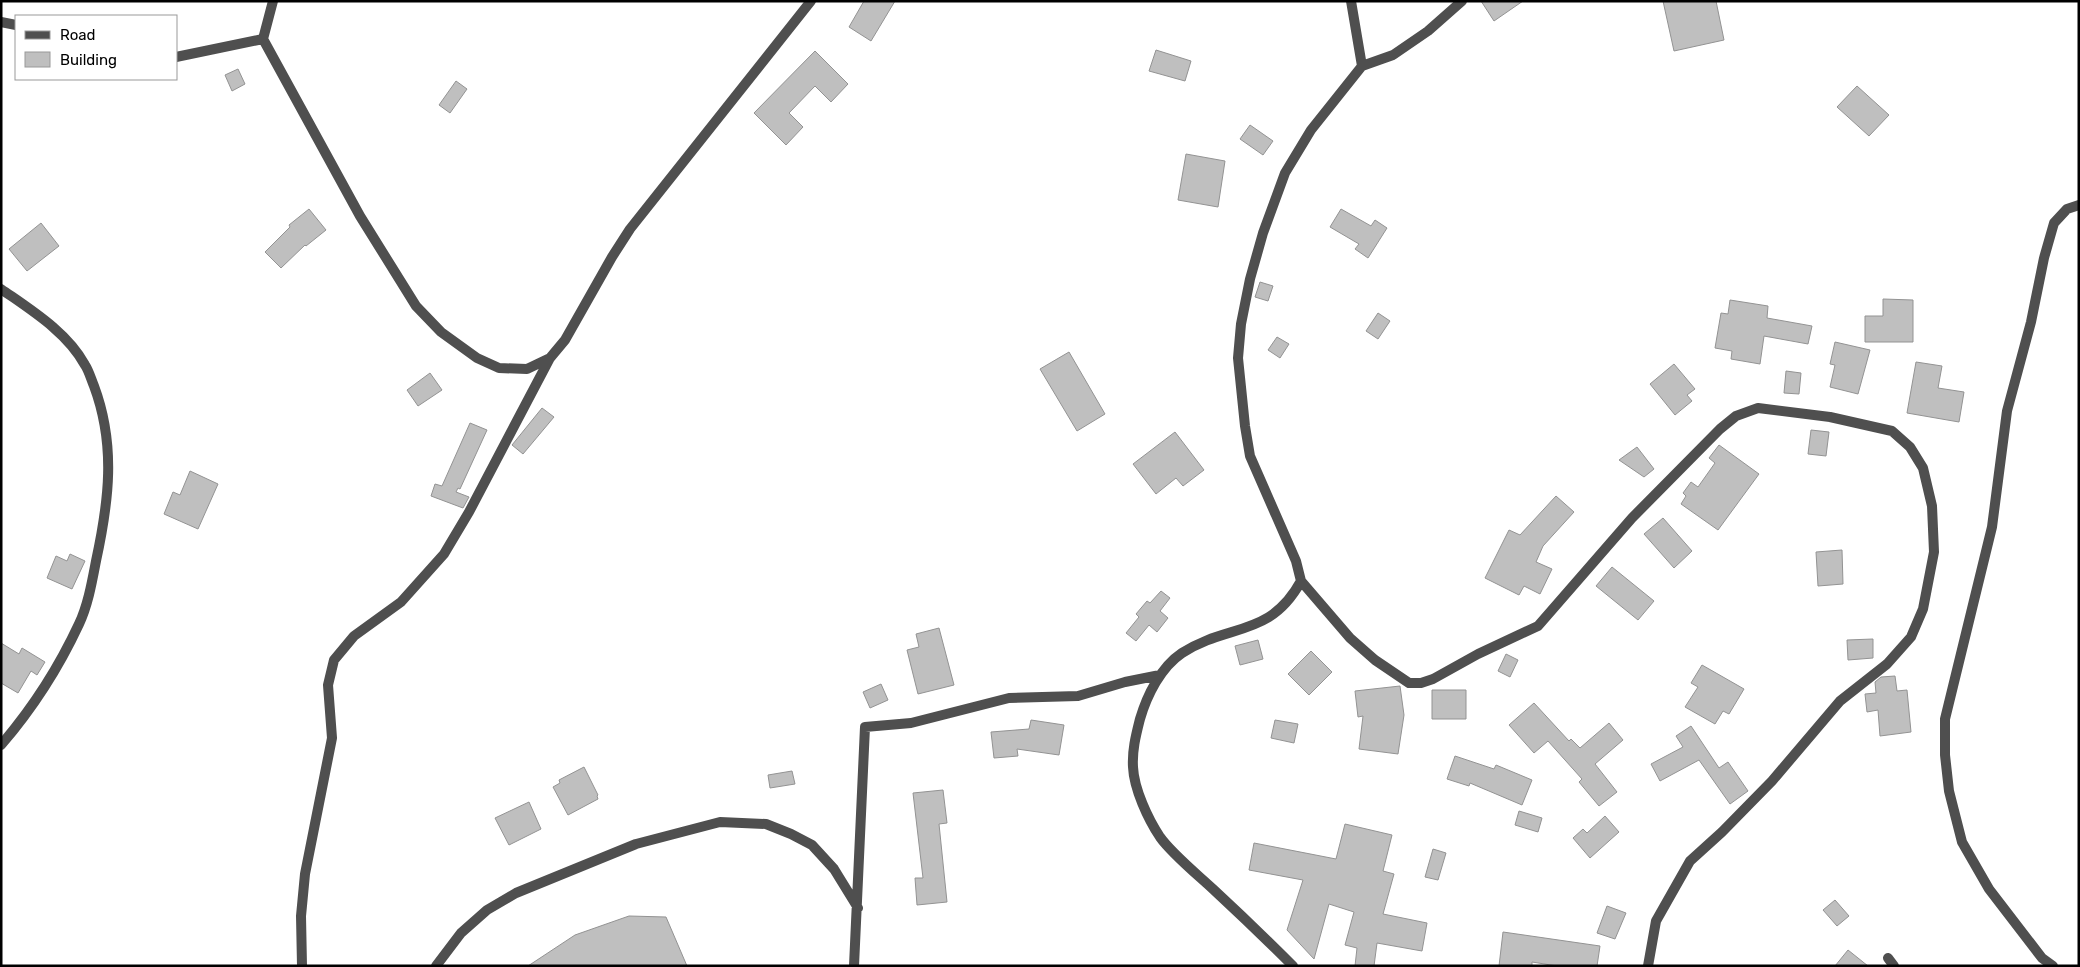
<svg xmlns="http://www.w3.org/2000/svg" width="2080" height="967" font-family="Rubik,sans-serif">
<rect width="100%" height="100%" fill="#fff"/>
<!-- building -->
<path fill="#bfbfbf" stroke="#939393" d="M864,1h31l-24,40 -22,-14z
M1481,1h42l-29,20z
M1663,1h53l8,39 -50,11z
M1156,50l35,11 -6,20 -36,-10z
M815,51l33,33 -17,18 -16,-16 -26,27 14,14 -17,18 -32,-32z
M238,69l7,15 -13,7 -7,-16z
M456,81l11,8 -17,24 -11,-8z
M1857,86l32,29 -20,21 -32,-29z
M1250,125l23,16 -10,14 -23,-16z
M1186,154l39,7 -7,46 -40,-7z
M309,209l17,21 -20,16 -1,-1 -24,23 -16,-16 25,-25 -1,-2z
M1341,209l30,17 4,-6 12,8 -19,30 -13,-9 4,-5 -29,-17z
M41,223l18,23 -32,25 -18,-22z
M1260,282l13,4 -5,15 -13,-4z
M1883,299l30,1v42h-48v-26h18z
M1730,300l38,6 -1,12 45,8 -4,18 -44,-8 -4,28 -29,-5 1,-8 -17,-3 6,-35 7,1z
M1378,313l12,8 -12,18 -12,-8z
M1277,337l12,7 -9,14 -12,-8z
M1835,342l35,8 -12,44 -28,-7 5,-22 -5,-1z
M1069,352l36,62 -28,17 -37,-62z
M1916,362l26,4 -4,22 26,4 -5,30 -52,-9z
M1674,364l21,25 -8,6 5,6 -17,14 -25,-31z
M1786,371l15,2 -2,21 -15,-1z
M430,373l12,17 -24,16 -11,-16z
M542,408l12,9 -31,37 -11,-9z
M470,423l17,7 -27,59 -2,-1 -2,4 13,5 -6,11 -32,-12 4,-12 7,2z
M1811,430l18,2 -3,24 -18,-2z
M1175,432l29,38 -21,16 -7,-8 -20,16 -23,-30z
M1719,445l40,29 -41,56 -37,-26 5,-8 -3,-3 8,-11 7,5 17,-24 -6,-5z
M1637,447l17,22 -10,8 -25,-17z
M190,471l28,13 -20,45 -34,-15 9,-22 7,3z
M1556,496l18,16 -31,34 -7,16 16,7 -12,25 -16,-8 -5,9 -34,-17 24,-48 11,5z
M1663,518l29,33 -18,17 -30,-34z
M1842,550l1,34 -25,2 -2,-34z
M70,554l15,7 -13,28 -25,-11 9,-22 11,5z
M1612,567l42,34 -16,19 -42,-34z
M1161,591l9,7 -10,13 8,7 -11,14 -8,-7 -13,16 -10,-8 13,-16 -3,-3 11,-13 3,2z
M939,628l15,57 -36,9 -11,-44 12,-3 -3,-13z
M1873,639v19l-25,2 -1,-20z
M1258,640l5,19 -23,6 -5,-19z
M1,643l18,11 3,-6 23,14 -8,13 -6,-4 -13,22 -17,-10z
M1311,651l21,21 -23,23 -21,-21z
M1506,654l12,6 -8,17 -12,-6z
M1702,665l42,24 -15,25 -6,-3 -8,13 -30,-17 13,-20 -7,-4z
M1895,676l2,15 10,-1 4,42 -31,4 -2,-26 -11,2 -2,-18 11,-1 -1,-11 6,-5z
M881,684l7,16 -18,8 -7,-16z
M1400,686l4,29 -6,39 -39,-5 4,-33 -5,1 -3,-26z
M1432,690h34v29h-34z
M1534,703l35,38 2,-2 9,9 29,-25 14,17 -28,24 22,28 -18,14 -20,-24 3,-3 -34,-38 -14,12 -25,-28z
M1031,720l33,5 -5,30 -42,-6 1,7 -24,2 -3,-26 38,-3z
M1275,720l23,4 -4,19 -23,-5z
M1691,726l28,42 9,-6 20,29 -18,13 -31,-44 -39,21 -9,-17 32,-17 -7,-11z
M1455,756l39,13 2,-4 36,15 -10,25 -52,-22 -1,3 -22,-7z
M584,767l14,28 -1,1 1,3 -30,16 -15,-28 7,-4 -1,-3z
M792,771l3,13 -25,4 -2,-13z
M943,790l4,33 -8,1 8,78 -30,3 -2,-27h8l-10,-85z
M529,802l12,27 -32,16 -14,-27z
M1519,811l23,7 -4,14 -23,-7z
M1605,816l14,16 -29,26 -17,-20 10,-9 4,4z
M1345,824l47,11 -9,36 11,3 -11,40 44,9 -5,28 -45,-8 -3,23h-19l2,-18 -12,-3 9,-33 -25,-8 -15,55 -27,-29 16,-50 -54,-10 5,-27 82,16z
M1433,849l13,4 -8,27 -13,-3z
M1835,900l14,16 -12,10 -14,-16z
M1607,906l19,7 -11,26 -18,-6z
M629,916l37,1 21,49h-159l47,-31z
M1503,932l97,14 -3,20h-40l-25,-4v4h-33z
M1848,950l20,16h-33z"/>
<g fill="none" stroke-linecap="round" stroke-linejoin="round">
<!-- minor -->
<path stroke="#4f4f4f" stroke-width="10" d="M273,1l-10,38 97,177 56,90 25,26 36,26 22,10 28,1 23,-11 15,-18 47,-83 18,-28 181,-228
M1,22l15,3
M176,57l87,-18
M1362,66l31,-11 35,-24 34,-30
M1,289c30,21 66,43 84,76 4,6 6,14 9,21 22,59 15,115 2,175 -4,21 -8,44 -17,63 -20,43 -47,85 -78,121
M1301,581l49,57 25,22 34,23h12l12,-4 45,-25 60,-28 94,-108 88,-89 16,-13 22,-8 72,9 62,14 18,16 13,21 9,38 2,46 -11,57 -12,28 -24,27 -47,37 -68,80 -50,51 -32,29 -34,60 -8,45
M1888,958l6,8
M302,966l-1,-50 4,-42 27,-136 -4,-53 6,-25 20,-24 47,-34 43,-48 25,-42 81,-154
M436,966l25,-33 26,-23 29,-17 120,-49 84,-22 46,2 25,10 21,11 22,24 24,39
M854,966l11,-239 46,-4 98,-25 69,-2 47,-14 35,-7
M1293,966c-26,-26 -52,-51 -79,-76 -16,-15 -42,-36 -54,-53 -12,-18 -26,-48 -27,-70 -1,-17 3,-32 7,-48 7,-24 21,-52 42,-66 46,-30 88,-15 119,-72l-5,-20 -46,-105 -5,-30 -7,-68 3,-34 9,-45 13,-46 22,-60 26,-43 51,-64 -11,-65
M2053,966l-11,-8 -53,-69 -27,-47 -13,-51 -4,-36v-36l47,-192 15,-116 24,-89 13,-64 10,-35 13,-14 12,-4"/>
</g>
<!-- border -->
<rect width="2080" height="967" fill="none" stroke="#000000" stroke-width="5"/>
<!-- legend -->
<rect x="15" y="15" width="162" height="65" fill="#ffffff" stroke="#999999"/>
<rect x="25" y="31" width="25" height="8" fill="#4f4f4f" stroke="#999999"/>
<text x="60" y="40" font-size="15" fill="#000000">Road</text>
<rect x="25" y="52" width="25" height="15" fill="#bfbfbf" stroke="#999999"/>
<text x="60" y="65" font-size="15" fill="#000000">Building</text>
</svg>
